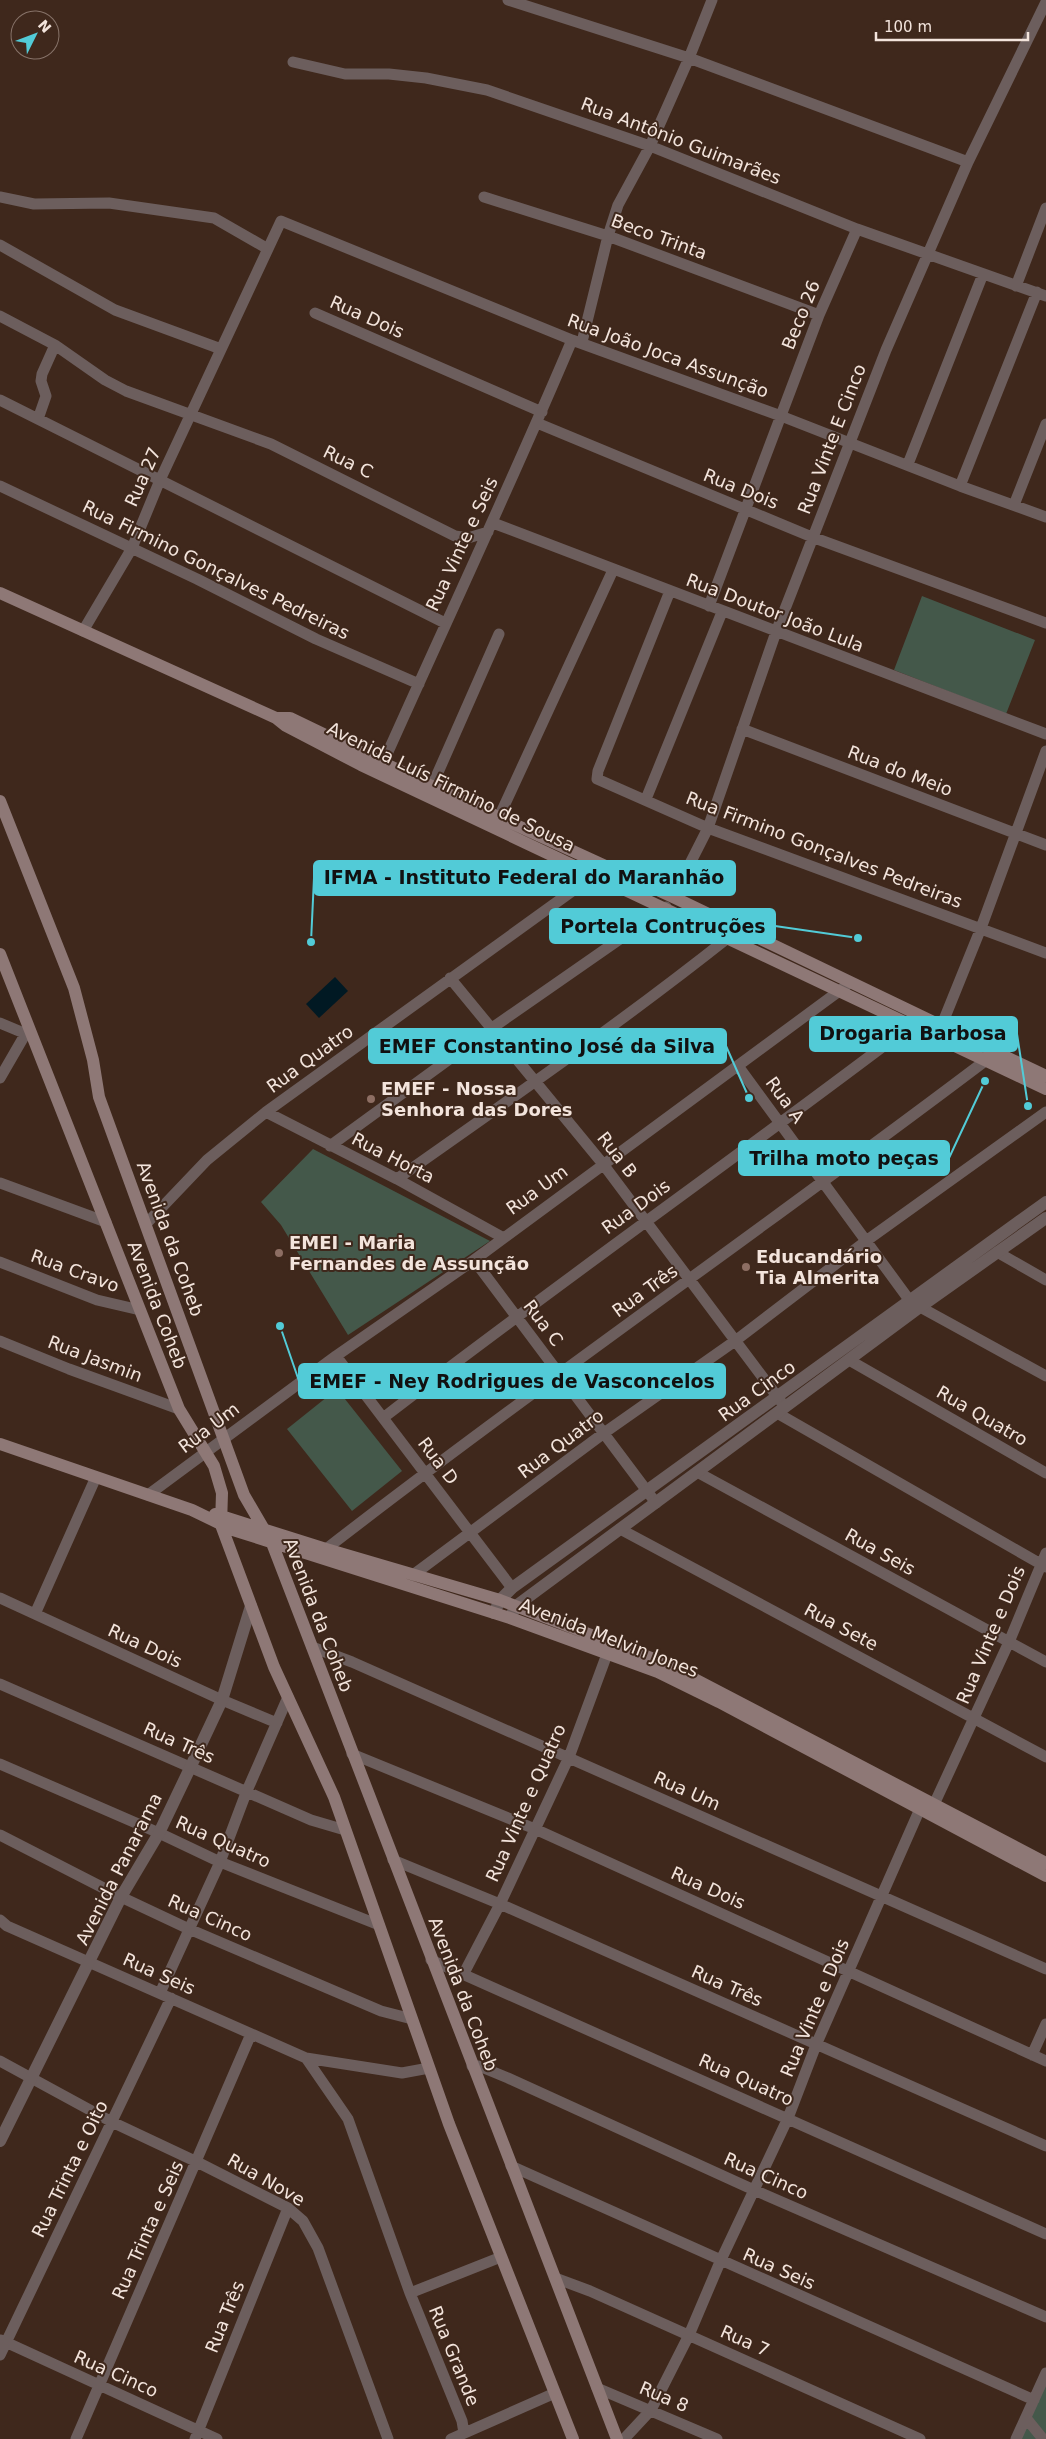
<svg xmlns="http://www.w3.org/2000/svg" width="1046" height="2439" font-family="'DejaVu Sans',sans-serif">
<rect width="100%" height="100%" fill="#3f281c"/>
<!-- green -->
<path fill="#44584a" d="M922,596l113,44 -29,74 -112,-44z
M313,1149l177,92 -142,94 -67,-110 -20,-23z
M337,1389l65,82 -50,40 -65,-82z
M1046,2380v59h-28z"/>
<!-- water -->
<path fill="#011923" d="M335,977l13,14 -29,27 -13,-14z"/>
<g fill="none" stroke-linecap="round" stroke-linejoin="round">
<!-- minor -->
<path stroke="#6c5e5d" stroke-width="11" d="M508,0l181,58 279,104
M293,62l52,12h44l37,4 61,12 163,56 207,83 189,67
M0,197l34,7 75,-1 105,15 54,31
M484,197l124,39 211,79
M0,245l115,65 106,39
M1016,286l30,-78
M315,313l227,99
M0,316l55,29 50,35 21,11 145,53 184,92 13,2 20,-6
M582,342l26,-106 10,-31 32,-59 39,-88 23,-58
M0,400l445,223
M38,419l8,-23 -5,-15 1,-7 13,-29
M537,423l275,114 234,86
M908,464l75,-190
M0,486l197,93 119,60 103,45
M960,486l77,-194
M1014,505l32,-81
M493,523l553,211
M670,591l-72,180 -1,8 111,49 338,125
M709,606l110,-291 38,-86
M83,631l49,-83 28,-68 121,-259 291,119 209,76 179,70 86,31
M742,729l304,116
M383,763c63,-141 129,-281 189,-423
M432,786l67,-152
M646,799l76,-187
M499,817l114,-247
M673,897l35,-69 68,-196 110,-282 82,-188 78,-160
M450,978l153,186 182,243
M0,1023l31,13
M941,1027l40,-99 65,-177
M738,1066l172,235
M0,1078l26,-45
M266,1112l131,67 105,58
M330,1146l162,-118 174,-121
M397,1179c112,-79 225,-157 332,-242
M0,1183l106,39
M146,1224l61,-64 59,-48 334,-241
M997,1252l49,28
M474,1260l182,243
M0,1262l97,38 43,10
M920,1307l126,69
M0,1341l69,28 110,40
M336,1356l176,232
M849,1360l197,113
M777,1413l269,154
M383,1418c174,-134 353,-260 527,-392
M697,1472l349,190
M148,1495l188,-139 138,-96 372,-274
M620,1529l426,228
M326,1549c216,-167 441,-323 659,-488
M413,1575l191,-142 131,-92 131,-100 180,-129
M0,1598l222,102 55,23
M35,1614l61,-137
M312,1647l40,15 694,307
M0,1684l311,136 34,10
M352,1754l183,75 511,232
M0,1764l159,69 61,29 159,63
M931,1811l78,-169 37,-89
M0,1835l121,62 68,32 192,82 31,8
M393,1860l107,44 546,242
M0,1920l7,6 299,132 96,15 27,-5
M431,1960l615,274
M463,1975l37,-71 69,-147 41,-111
M160,1993l60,-131 26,-69 42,-96
M1032,2055l14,-31
M306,2058l42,61 62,174 52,128 2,12
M0,2061l112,61 85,40 91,46 15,13 15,27 70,191
M472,2066h7l29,12 246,112 292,127
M511,2166l523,234
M555,2278l35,13 330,148
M410,2293l91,-36
M1,2340l216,99
M0,2355l171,-357
M597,2388l120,51
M1026,2418l17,21
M76,2439l175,-405
M195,2439l93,-231
M451,2439l104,-46
M624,2439l27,-29 38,-75 31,-73 68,-144 28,-73 107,-243
M1016,2439l30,-66"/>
<!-- tertiary -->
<path stroke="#6c5e5d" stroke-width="12" d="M494,1613l6,-13 12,-12 534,-386
M512,1614l4,-8 404,-299 126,-89
M0,2141l121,-244 38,-64 32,-67 31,-66 29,-94"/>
<!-- secondary -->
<path stroke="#8e7876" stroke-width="12" d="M0,593l276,125 10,8 75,39 685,324
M276,718h14l154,74 229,105 373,179
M0,801l74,187 19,72 6,37 145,398 28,48 345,896
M0,954l179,455 35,57 8,27 -1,32 53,142 60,130 115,327 124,315
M0,1444l192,66 41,20 277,88 148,54 61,30 327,174
M215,1514l111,35 174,51 162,62 384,201"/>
</g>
<!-- markers -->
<g fill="#8d6e63" stroke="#3f281c" stroke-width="2">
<circle cx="371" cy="1099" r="5"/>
<circle cx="279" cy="1253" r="5"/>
<circle cx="746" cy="1267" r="5"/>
</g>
<g text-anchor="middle" stroke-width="4" stroke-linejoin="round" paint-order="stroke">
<!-- street labels -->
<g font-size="18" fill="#f3e4dc" stroke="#3f281c">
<text transform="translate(681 141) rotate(21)" y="6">Rua Antônio Guimarães</text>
<text transform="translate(659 237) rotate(20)" y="6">Beco Trinta</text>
<text transform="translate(801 315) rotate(-68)" y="6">Beco 26</text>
<text transform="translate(367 317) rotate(24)" y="6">Rua Dois</text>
<text transform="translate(668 356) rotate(20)" y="6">Rua João Joca Assunção</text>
<text transform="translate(832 439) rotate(-69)" y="6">Rua Vinte E Cinco</text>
<text transform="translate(348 462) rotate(26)" y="6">Rua C</text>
<text transform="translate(143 477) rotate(-66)" y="6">Rua 27</text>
<text transform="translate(741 489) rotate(22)" y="6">Rua Dois</text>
<text transform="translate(462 544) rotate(-65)" y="6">Rua Vinte e Seis</text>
<text transform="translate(216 570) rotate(26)" y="6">Rua Firmino Gonçalves Pedreiras</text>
<text transform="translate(775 613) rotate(21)" y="6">Rua Doutor João Lula</text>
<text transform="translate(900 771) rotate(21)" y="6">Rua do Meio</text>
<text transform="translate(451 787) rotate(26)" y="6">Avenida Luís Firmino de Sousa</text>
<text transform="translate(824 850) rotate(21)" y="6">Rua Firmino Gonçalves Pedreiras</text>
<text transform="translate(310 1059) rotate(-36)" y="6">Rua Quatro</text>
<text transform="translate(785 1100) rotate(54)" y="6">Rua A</text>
<text transform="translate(617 1155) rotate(52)" y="6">Rua B</text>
<text transform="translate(393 1158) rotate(27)" y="6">Rua Horta</text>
<text transform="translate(537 1190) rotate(-36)" y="6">Rua Um</text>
<text transform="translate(636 1207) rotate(-36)" y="6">Rua Dois</text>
<text transform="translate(170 1239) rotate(70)" y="6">Avenida da Coheb</text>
<text transform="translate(75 1271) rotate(20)" y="6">Rua Cravo</text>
<text transform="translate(645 1291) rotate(-36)" y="6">Rua Três</text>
<text transform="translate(157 1305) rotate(69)" y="6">Avenida Coheb</text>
<text transform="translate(543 1323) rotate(53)" y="6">Rua C</text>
<text transform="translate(95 1359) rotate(21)" y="6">Rua Jasmin</text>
<text transform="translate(757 1391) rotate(-36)" y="6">Rua Cinco</text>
<text transform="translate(982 1416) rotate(30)" y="6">Rua Quatro</text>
<text transform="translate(209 1428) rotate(-37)" y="6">Rua Um</text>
<text transform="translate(561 1444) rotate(-37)" y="6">Rua Quatro</text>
<text transform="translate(438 1461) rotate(53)" y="6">Rua D</text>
<text transform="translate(880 1552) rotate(29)" y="6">Rua Seis</text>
<text transform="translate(318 1615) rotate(69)" y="6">Avenida da Coheb</text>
<text transform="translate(841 1627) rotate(28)" y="6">Rua Sete</text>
<text transform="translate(991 1635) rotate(-67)" y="6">Rua Vinte e Dois</text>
<text transform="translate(609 1638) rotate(21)" y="6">Avenida Melvin Jones</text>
<text transform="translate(145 1646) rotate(25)" y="6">Rua Dois</text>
<text transform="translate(179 1743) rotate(24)" y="6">Rua Três</text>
<text transform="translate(687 1791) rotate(24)" y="6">Rua Um</text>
<text transform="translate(526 1803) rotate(-66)" y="6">Rua Vinte e Quatro</text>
<text transform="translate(223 1842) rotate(24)" y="6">Rua Quatro</text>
<text transform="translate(119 1869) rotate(-63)" y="6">Avenida Panarama</text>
<text transform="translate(708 1888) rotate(24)" y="6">Rua Dois</text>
<text transform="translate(210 1918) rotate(24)" y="6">Rua Cinco</text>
<text transform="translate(159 1974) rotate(24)" y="6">Rua Seis</text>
<text transform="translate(727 1986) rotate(24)" y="6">Rua Três</text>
<text transform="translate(463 1994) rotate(69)" y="6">Avenida da Coheb</text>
<text transform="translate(815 2008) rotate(-67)" y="6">Rua Vinte e Dois</text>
<text transform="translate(746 2080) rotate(24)" y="6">Rua Quatro</text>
<text transform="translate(70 2169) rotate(-64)" y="6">Rua Trinta e Oito</text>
<text transform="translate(766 2176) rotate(24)" y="6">Rua Cinco</text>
<text transform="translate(266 2180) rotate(30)" y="6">Rua Nove</text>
<text transform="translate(148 2230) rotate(-66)" y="6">Rua Trinta e Seis</text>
<text transform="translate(779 2269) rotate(24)" y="6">Rua Seis</text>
<text transform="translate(225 2317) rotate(-68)" y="6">Rua Três</text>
<text transform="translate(745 2341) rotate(24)" y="6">Rua 7</text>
<text transform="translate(454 2356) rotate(68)" y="6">Rua Grande</text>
<text transform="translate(116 2374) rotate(24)" y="6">Rua Cinco</text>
<text transform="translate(664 2397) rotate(23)" y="6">Rua 8</text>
</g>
<!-- poi labels -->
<g font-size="18" font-weight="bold" fill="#f3e4dc" stroke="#3f281c" text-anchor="start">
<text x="381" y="1095">EMEF - Nossa<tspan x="381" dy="21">Senhora das Dores</tspan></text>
<text x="289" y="1249">EMEI - Maria<tspan x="289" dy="21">Fernandes de Assunção</tspan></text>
<text x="756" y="1263">Educandário<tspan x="756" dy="21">Tia Almerita</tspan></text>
</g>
</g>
<!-- callouts -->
<path fill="none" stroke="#52cbd7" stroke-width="2" d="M311 942L314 878M858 938L775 926M1028 1106L1017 1034M749 1098L726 1046M985 1081L949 1158M280 1326L299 1381"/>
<g fill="#52cbd7" stroke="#3f281c" stroke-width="2">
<circle cx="311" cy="942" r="5"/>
<circle cx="858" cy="938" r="5"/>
<circle cx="1028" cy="1106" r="5"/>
<circle cx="749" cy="1098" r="5"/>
<circle cx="985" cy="1081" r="5"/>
<circle cx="280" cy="1326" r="5"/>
</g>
<g fill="#52cbd7" stroke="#52cbd7" stroke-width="2">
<rect x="314" y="861" width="421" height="34" rx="5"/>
<rect x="550" y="909" width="225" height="34" rx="5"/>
<rect x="810" y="1017" width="207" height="34" rx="5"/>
<rect x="369" y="1029" width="357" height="34" rx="5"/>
<rect x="739" y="1141" width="210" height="34" rx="5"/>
<rect x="299" y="1364" width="426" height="34" rx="5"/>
</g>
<g font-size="19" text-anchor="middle" font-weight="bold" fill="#111">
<text x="524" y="884">IFMA - Instituto Federal do Maranhão</text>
<text x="663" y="933">Portela Contruções</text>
<text x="913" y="1040">Drogaria Barbosa</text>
<text x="547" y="1053">EMEF Constantino José da Silva</text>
<text x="844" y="1165">Trilha moto peças</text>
<text x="512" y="1388">EMEF - Ney Rodrigues de Vasconcelos</text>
</g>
<!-- north arrow -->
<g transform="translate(35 35) rotate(48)"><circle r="24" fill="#3f281c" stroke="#877369"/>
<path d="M0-4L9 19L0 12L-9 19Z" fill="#52cbd7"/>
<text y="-8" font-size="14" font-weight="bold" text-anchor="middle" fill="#f3e4dc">N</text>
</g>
<!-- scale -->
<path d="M876 32v8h152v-8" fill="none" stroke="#f3e4dc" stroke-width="2.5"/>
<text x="884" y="32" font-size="15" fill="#f3e4dc" stroke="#3f281c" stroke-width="4" paint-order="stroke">100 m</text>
</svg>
